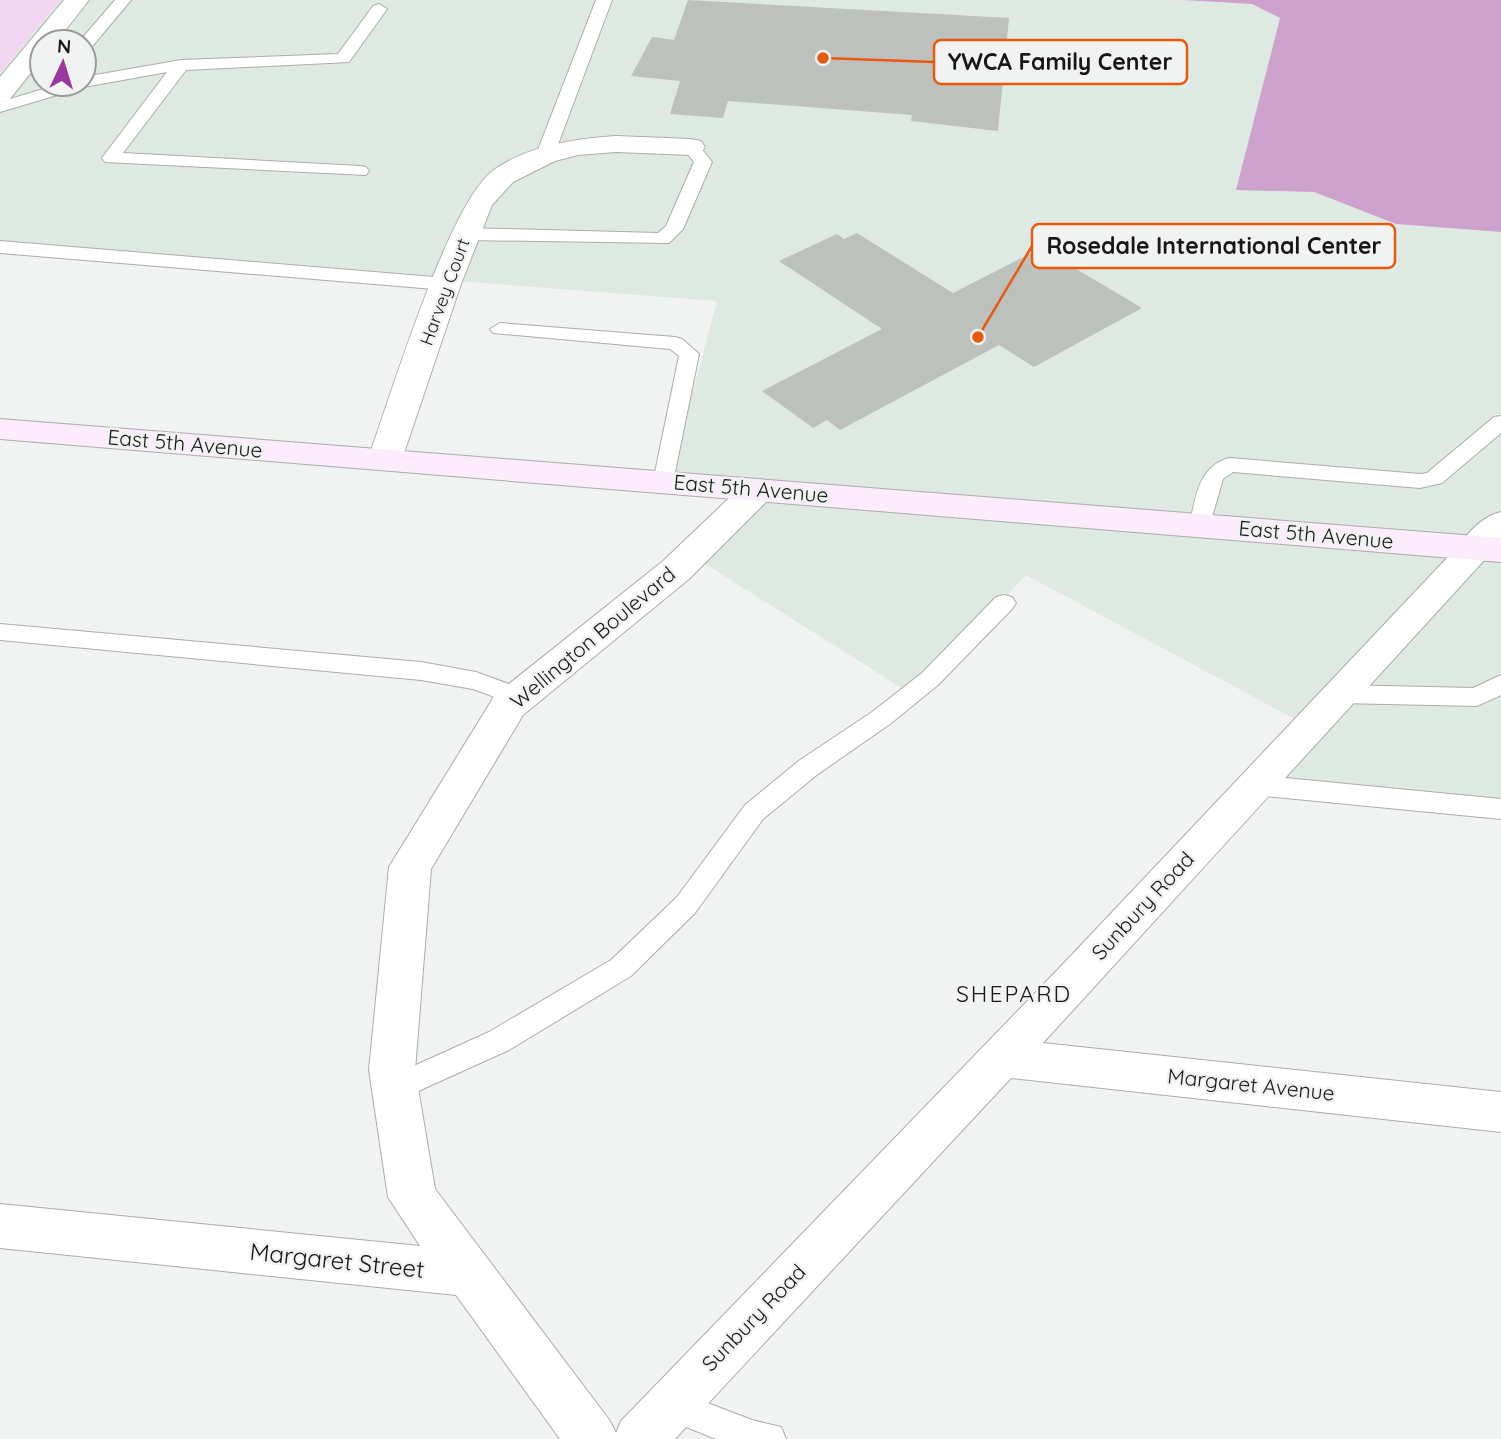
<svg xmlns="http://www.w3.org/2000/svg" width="1501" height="1439" font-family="Quicksand,sans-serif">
<rect width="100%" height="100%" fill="#f0f3f1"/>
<!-- built -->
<path fill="#dee9e1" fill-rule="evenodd" d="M60,0h1122l70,4 28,13 -43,172 77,3 82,32 105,8v575l-247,-23 50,-60 -278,-149 -113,120 -228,-144 64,-67 -79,-6 47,-177 -717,-55v-173zM42,42h42v42h-42z"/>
<!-- green -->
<path fill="#f1d5f1" d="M0,0h60l-60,73z"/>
<!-- forest -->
<path fill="#cda2cd" d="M1182,0h319v232l-105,-8 -82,-32 -78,-2 44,-172 -28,-14z"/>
<!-- building -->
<path fill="#bdc1be" d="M688,0l321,18 -11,113 -87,-10 1,-6 -184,-14 -5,17 -53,-4 10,-33 -49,-5 21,-39 22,3z
M857,233l96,60 88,-45 101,60 -108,59 -35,-22 -159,85 -13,-10 -14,8 -51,-37 120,-62 -103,-68 58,-27 7,5z"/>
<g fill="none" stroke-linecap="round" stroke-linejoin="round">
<defs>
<path id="service" d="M115,0h16l-41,49 -6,2v-9h-5z
M596,0h16l-58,155 -9,5 -6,-1 -3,-4z
M379,4l8,5 -38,53 -163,8 -63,83 237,13 6,1 3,4 -3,4 -261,-13 -3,-4 3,-4 62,-82 -83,15 -84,25v-10l60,-18h24v-7l97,-17 157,-6 35,-48z
M691,142l6,1 15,19 -29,67 -14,14 -203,-3 -9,-6 9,-6 192,5 8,-7 28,-64 -12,-15z
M0,241l446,37 10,6 -10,6 -446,-37z
M500,323l175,14 7,2 17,15 -27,133 -8,2 -11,-7 26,-126 -9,-7 -177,-16 -3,-4z
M1501,416v17l-59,50 -22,5 -187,-16 -10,7 -15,52h-16l-3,-5c7,-27 8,-59 40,-68l191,16 7,-1 67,-56z
M1004,595l8,2 4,6 -4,6 -74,76 -48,39 -72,50 -55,45 -68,94 -64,63 -122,74 -104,47 -10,4 -10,-4 -5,-9 5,-9 104,-47 122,-72 66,-63 68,-92 55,-45 72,-48 50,-39 74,-76z
M0,624l421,38 55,10 52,19 3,6 -3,6 -9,3 -46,-17 -52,-9 -421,-40z
M1501,675v20l-24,11 -137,-3 -9,-3 -3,-6 3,-6 9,-3 133,3z
M1255,775l246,24v20l-246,-24 -9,-3 -4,-7 4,-7z
M671,1389l81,31 29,7 5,12h-70l-57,-23 -4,-11 4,-11z"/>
<path id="minor" d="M616,136l75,3 10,2 4,6 -4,6 -10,2 -75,-3 -38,3 -23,6 -42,21 -21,23 -31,79 -59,175 -5,8 -12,3 -12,-3 -5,-8c22,-60 81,-259 127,-290 36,-24 79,-30 121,-33z
M758,479l12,3 5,8 -5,8 -81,81 -166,136 -92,154 -16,201 20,119 175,232 6,12 5,-12 444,-459 399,-422 12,-4 12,4 6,8 -6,8 -445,487 458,49v40l-490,-54 -336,361h-115l-104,-144 -456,-47v-44l420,42 -32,-49 -19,-127 20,-203 106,-172 168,-134 83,-79z"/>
<path id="tertiary" d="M64,0h25l-33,42h-14v17l-33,41 -9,2v-25z
M1501,512v32c-13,12 -20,17 -37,12l-6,-8c10,-16 25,-32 43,-36z"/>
<path id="secondary" d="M0,419l1501,119v24l-1501,-123z"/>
</defs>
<!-- service casing -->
<use href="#service" stroke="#aaadaa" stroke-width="2"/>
<!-- minor casing -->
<use href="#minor" stroke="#aaadaa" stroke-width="2"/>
<!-- tertiary casing -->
<use href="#tertiary" stroke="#aaadaa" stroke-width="2"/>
<!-- secondary casing -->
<use href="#secondary" stroke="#aaadaa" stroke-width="2"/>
<!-- service -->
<use href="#service" fill="#fff" fill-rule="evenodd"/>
<!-- minor -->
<use href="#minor" fill="#fff" fill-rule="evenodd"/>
<!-- tertiary -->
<use href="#tertiary" fill="#fff" fill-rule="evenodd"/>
<!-- secondary -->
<use href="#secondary" fill="#fcecfc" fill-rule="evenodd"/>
</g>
<g text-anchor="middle" stroke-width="5" stroke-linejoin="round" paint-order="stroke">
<!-- far-street labels -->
<g font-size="18" fill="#161716" stroke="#f0f3f1">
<text transform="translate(445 292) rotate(-70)" y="6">Harvey Court</text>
</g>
<!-- street labels -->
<g font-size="21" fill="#161716" stroke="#f0f3f1">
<text transform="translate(185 444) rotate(5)" y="7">East 5th Avenue</text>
<text transform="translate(751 489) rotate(5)" y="7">East 5th Avenue</text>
<text transform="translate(1316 535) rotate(5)" y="7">East 5th Avenue</text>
<text transform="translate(593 638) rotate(-40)" y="7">Wellington Boulevard</text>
<text transform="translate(1143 906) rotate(-47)" y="7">Sunbury Road</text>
<text transform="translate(1251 1085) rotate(6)" y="7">Margaret Avenue</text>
<text transform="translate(754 1318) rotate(-46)" y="7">Sunbury Road</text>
</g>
<!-- neighbourhood labels -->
<g font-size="23" letter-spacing="2" fill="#161716" stroke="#f0f3f1">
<text x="1014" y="1002">SHEPARD</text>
</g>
<!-- near-street labels -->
<g font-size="24" fill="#161716" stroke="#f0f3f1">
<text transform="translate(337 1261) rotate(6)" y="8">Margaret Street</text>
</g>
</g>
<!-- callouts -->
<path fill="none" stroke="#e8590c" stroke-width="2.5" d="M823 58L934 62M978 337L1032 246"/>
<g fill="#e8590c" stroke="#f0f3f1" stroke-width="2.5">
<circle cx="823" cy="58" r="7"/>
<circle cx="978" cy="337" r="7"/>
</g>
<g fill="#f0f3f1" stroke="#e8590c" stroke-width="2.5">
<rect x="934" y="40" width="253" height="44" rx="7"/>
<rect x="1032" y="224" width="363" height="44" rx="7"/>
</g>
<g font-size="23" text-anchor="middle" font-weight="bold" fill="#161716">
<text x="1060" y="70">YWCA Family Center</text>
<text x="1214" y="254">Rosedale International Center</text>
</g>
<!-- north arrow -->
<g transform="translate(63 63) rotate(4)"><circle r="33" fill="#f0f3f1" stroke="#999b99" stroke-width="2"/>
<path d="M0-5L12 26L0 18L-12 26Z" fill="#9a379d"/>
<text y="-10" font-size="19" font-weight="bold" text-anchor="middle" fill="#161716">N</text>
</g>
</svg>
